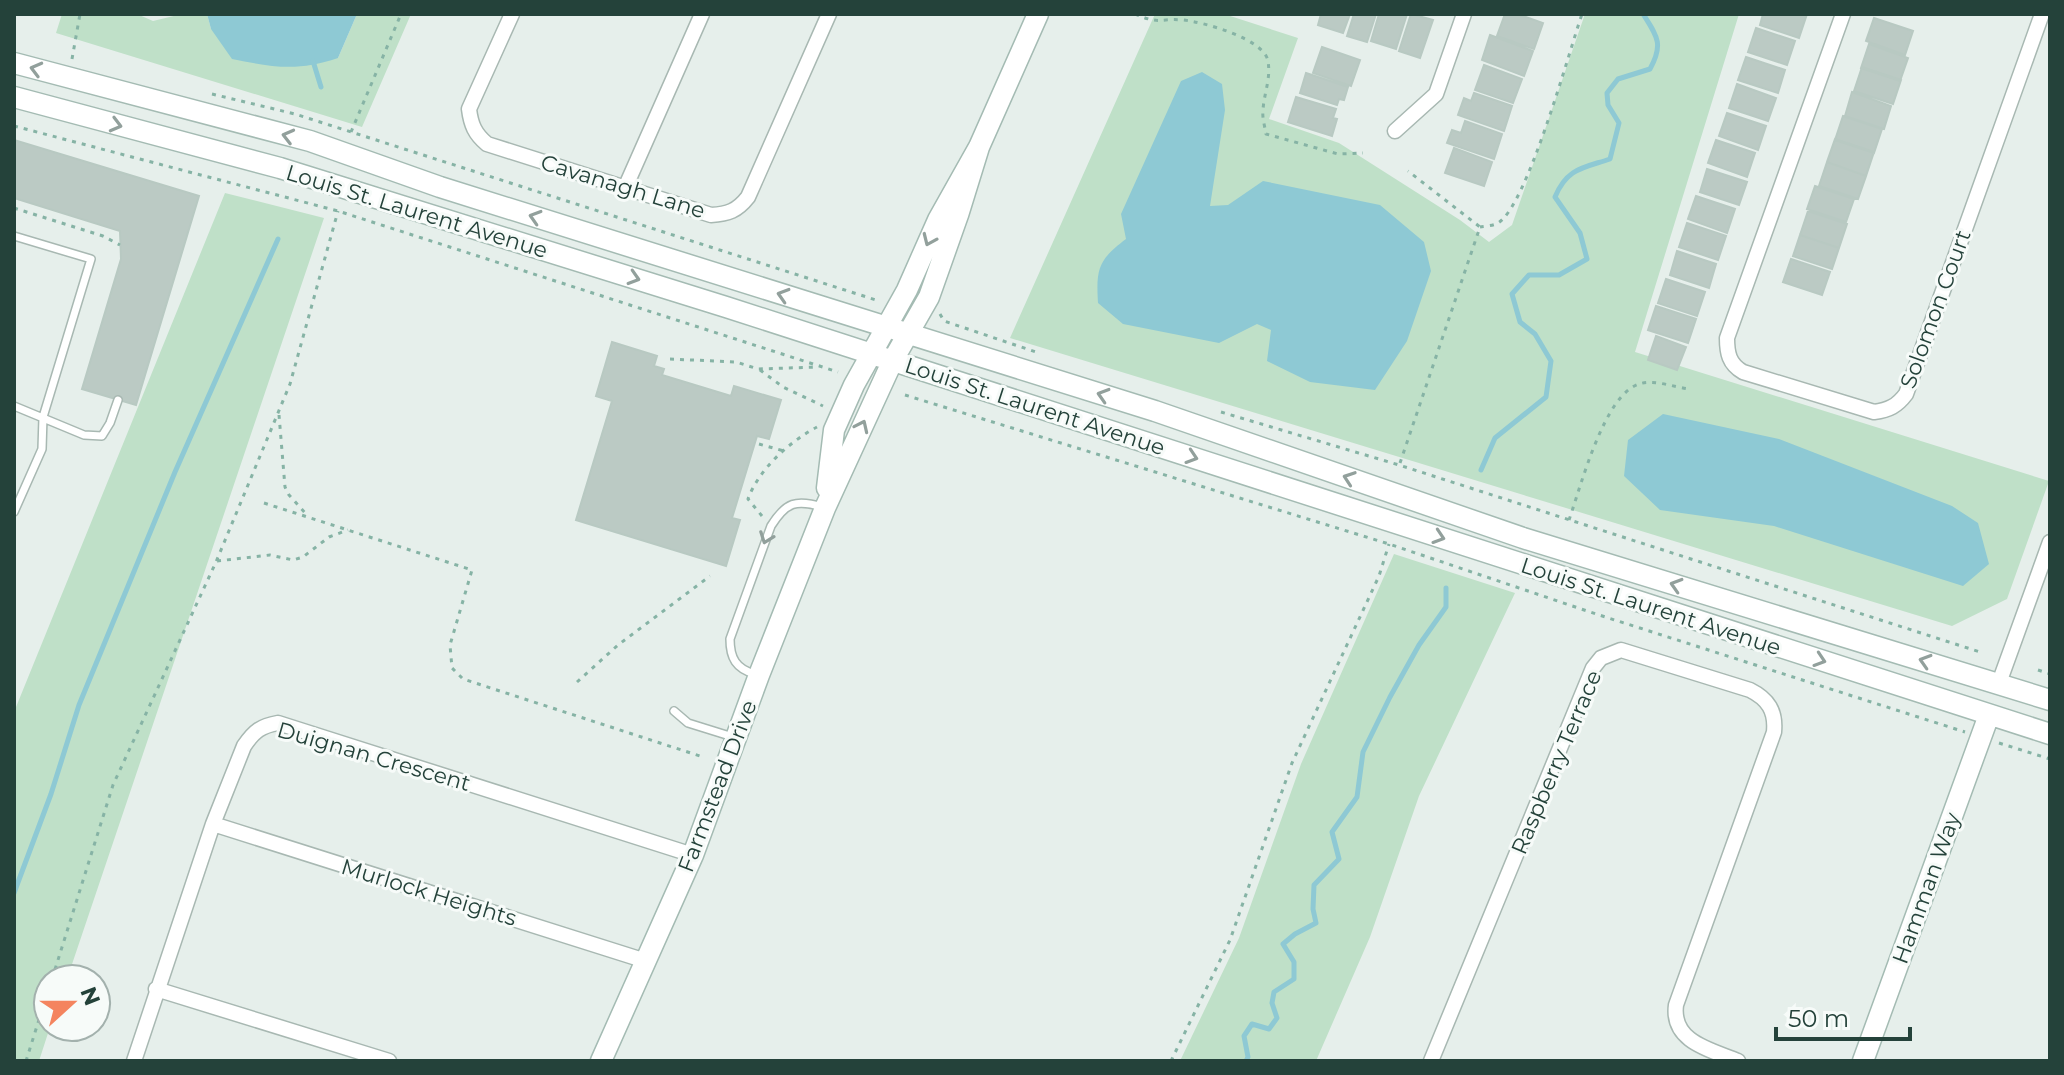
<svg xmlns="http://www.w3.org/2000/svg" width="2064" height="1075" font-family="Montserrat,sans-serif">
<rect width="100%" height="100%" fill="#e6efeb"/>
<!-- green -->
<path fill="#bfe0c8" d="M62,14h75l16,7 29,-7h25l4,15 127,29 19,-44h54l-49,113 -306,-94z
M1155,14h69l74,24 -29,81 70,24 121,77 29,22 23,-17 73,-211h154l-104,338 414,129 -42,118 -55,27 -942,-288z
M225,193l99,25 -257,761h-19v48h2l-11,34h-25v-349z
M1394,554l121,39 -96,203 -49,141 -54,124h-136l59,-123 62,-174z"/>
<!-- water -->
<path fill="#8ec9d4" d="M207,14h150l-19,44c-41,14 -65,9 -106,1l-21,-30z
M1202,72l20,12 3,26 -15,96 18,-1 35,-24 117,24 44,37 7,29 -24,70 -32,49 -65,-8 -43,-21 4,-31 -14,-6 -38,19 -96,-19 -25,-21c-2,-34 0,-43 28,-64l-5,-25 60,-133z
M1663,414l116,25 173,67 26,17 11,41 -26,22 -189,-60 -114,-16 -36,-34 4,-36z"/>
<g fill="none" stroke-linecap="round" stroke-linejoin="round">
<!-- stream -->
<path stroke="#8ec9d4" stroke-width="5" d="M313,61l8,26
M1481,470l14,-32 51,-41 5,-36 -16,-27 -15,-12 -8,-28 17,-19h30l28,-16 -7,-26 -25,-36c12,-29 28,-29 55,-38l9,-36 -11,-18 -1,-12 11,-14 32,-10c14,-25 7,-33 -7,-55
M14,893l37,-99 28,-89 96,-233 103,-233
M1246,1061l2,-4 -4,-21 8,-12 17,5 8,-11 -5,-15 2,-11 20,-13v-17l-11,-18 12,-10 21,-11 -3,-14 1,-24 25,-26 -7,-27 25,-35 6,-45 27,-55 29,-52 27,-38v-19"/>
</g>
<!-- building -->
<path fill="#bbcac4" stroke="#b8c9c2" stroke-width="2" d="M1321,14h29l-7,19 -25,-8z
M1354,14h22l-9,28 -20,-6z
M1379,14h28l-11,35 -25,-8z
M1411,14l22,6 -13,38 -21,-7z
M1505,14h12l26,9 -9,26 -37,-13z
M1763,14h44l-8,24 -39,-13z
M1874,18l39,13 -8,24 -39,-14z
M1756,28l39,13 -8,24 -39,-13z
M1490,35l43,16 -9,25 -42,-16z
M1869,44l39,14 -8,23 -39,-13z
M1322,47l38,13 -9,26 -38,-13z
M1746,57l39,13 -7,23 -40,-13z
M1484,65l38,14 -9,24 -38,-13z
M1862,67l39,13 -8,24 -39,-13z
M1306,73l42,14 -4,13 -5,-1 -2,6 -37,-12z
M1737,84l39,14 -8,23 -39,-13z
M1852,92l39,14 -7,23 -39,-13z
M1474,93l38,13 -8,25 -46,-16 6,-17 7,3z
M1296,97l40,12 -3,9 4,1 -5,17 -44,-14z
M1727,113l39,13 -8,24 -39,-14z
M1843,116l39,13 -8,24 -39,-13z
M1465,121l37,13 -8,25 -47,-16 5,-13 9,3z
M1835,139l39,13 -8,24 -39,-14z
M14,140l185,56 -63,209 -54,-16 39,-130 -1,-28 -106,-33z
M1716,140l39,13 -8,24 -39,-14z
M1454,148l38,14 -8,24 -39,-13z
M1827,162l39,14 -8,23 -39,-13z
M1707,169l40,13 -8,23 -39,-13z
M1815,186l39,13 -8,23 -39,-13z
M1696,196l39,13 -8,24 -39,-14z
M1808,211l39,13 -8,24 -39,-13z
M1687,223l39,13 -8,24 -39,-13z
M1800,235l39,13 -7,21 -39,-13z
M1677,251l39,13 -7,24 -39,-13z
M1791,259l39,13 -8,23 -39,-13z
M1666,279l39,13 -8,24 -39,-13z
M1656,306l40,13 -8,24 -40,-13z
M1656,336l30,11 -9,23 -29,-10z
M612,342l45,14 -3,10 10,3 -2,6 69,21 3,-10 47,14 -12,39 -12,-3 -25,82 8,2 -14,46 -150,-46 36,-119 -16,-5z"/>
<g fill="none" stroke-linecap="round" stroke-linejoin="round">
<defs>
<path id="lane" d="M14,236l77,23 -48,158 -1,32 -28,63
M14,406l70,29 18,1 8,-13 8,-23
M755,674c-19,-5 -25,-16 -25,-35l41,-113c15,-24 25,-27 52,-19
M674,711l14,12 45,14"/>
<path id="street" d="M512,14l-43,95c2,16 6,25 18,35l224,71c17,-1 26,-4 37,-18l81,-183
M1843,14l-116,324c0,15 2,26 16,34l131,40c15,-2 23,-6 32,-18l136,-380
M1395,131l41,-37 28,-80
M625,188l77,-174
M1999,683l51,-141
M213,824l433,137
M156,989l233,72
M134,1061l79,-237 31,-78c10,-15 17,-20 34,-23l415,132
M1431,1061l162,-393 8,-10 20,-8 129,40c18,9 26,21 24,42l-98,273c-5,37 35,45 62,56"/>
<path id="secondary" d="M14,63l296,78 130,46 715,224 368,127 527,162
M14,97l266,71 446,139 1324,427
M827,488l7,-58 20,-45 53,-95 31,-70 41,-73 59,-133
M601,1061l92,-206 66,-180 66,-167 68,-148 36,-63 29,-82 21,-68
M1863,1061l126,-346"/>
</defs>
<!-- lane casing -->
<use href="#lane" stroke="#a8b8b2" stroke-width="10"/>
<!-- street casing -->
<use href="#street" stroke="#a8b8b2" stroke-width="17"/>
<!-- secondary casing -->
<use href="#secondary" stroke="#a4bbb3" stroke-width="23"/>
<!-- path -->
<path stroke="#86b3a5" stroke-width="3" stroke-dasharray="4 6" stroke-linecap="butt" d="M1135,14c25,11 25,4 48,6 21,2 81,19 85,41 3,18 -4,32 -5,49 -1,8 2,17 3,24l72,20 25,-1
M72,59l8,-45
M212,94l83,20 581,186
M14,126l324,85 500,161
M351,132l50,-118
M14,208l89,28 17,9
M1480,227c5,-1 13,-1 18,-4 29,-17 71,-171 84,-209
M940,314l4,7 95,32
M670,359l66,3 22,7 60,-2
M760,370l23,17 40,19
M905,395l484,149 207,70 369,118
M1221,412l178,53 581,187
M279,415l6,72 4,8 18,20
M759,444l25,7
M1400,463l80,-236 -72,-56
M264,503l208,67 -22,75 2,23 11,11 237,77
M762,516l-14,-17c11,-30 41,-57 69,-72
M1569,520c12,-34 35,-125 70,-136 14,-5 35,3 50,5
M217,561l53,-6 23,5 10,-3 26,-20 19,-7
M2038,670l12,4
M577,682l41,-37 92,-69
M1999,743l51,16
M52,979l61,-194 103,-223 74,-178 48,-173
M26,1061l22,-70
M1171,1061l59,-121 62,-177 87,-187 10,-32"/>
<!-- lane -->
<use href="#lane" stroke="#fff" stroke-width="7"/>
<!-- street -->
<use href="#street" stroke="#fff" stroke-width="14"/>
<!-- secondary -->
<use href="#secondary" stroke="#fff" stroke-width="20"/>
</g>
<!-- one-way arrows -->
<defs><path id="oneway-chevron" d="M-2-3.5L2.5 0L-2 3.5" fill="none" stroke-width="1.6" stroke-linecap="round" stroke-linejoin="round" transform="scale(2)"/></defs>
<g stroke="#92a09c">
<use href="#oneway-chevron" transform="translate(36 69) rotate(-165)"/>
<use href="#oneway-chevron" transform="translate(116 125) rotate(15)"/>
<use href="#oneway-chevron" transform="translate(288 136) rotate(-166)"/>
<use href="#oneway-chevron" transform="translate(535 217) rotate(-163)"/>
<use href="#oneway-chevron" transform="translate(929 240) rotate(114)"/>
<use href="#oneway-chevron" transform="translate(634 278) rotate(17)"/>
<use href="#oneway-chevron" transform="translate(783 295) rotate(-163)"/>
<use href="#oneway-chevron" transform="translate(1103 395) rotate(-163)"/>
<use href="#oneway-chevron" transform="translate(862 426) rotate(-65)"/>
<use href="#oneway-chevron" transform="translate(1192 457) rotate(18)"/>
<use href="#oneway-chevron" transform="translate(1349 478) rotate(-161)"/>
<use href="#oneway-chevron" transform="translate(1439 537) rotate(18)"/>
<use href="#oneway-chevron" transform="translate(766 538) rotate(110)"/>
<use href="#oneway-chevron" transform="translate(1676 585) rotate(-163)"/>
<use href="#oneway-chevron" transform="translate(1820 660) rotate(18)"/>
<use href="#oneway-chevron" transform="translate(1925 661) rotate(-163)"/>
</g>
<g text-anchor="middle" stroke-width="6" stroke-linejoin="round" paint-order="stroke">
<!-- street labels -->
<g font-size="22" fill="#24423a" stroke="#f7fbf9">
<text transform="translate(623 186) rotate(17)" y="8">Cavanagh Lane</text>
<text transform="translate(417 211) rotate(17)" y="8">Louis St. Laurent Avenue</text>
<text transform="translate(1935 309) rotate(-70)" y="8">Solomon Court</text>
<text transform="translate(1035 406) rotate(18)" y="8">Louis St. Laurent Avenue</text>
<text transform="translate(1651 606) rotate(18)" y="8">Louis St. Laurent Avenue</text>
<text transform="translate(374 756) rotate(16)" y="8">Duignan Crescent</text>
<text transform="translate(1556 762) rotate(-67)" y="8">Raspberry Terrace</text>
<text transform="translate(717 786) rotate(-69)" y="8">Farmstead Drive</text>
<text transform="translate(1926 888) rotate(-70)" y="8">Hamman Way</text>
<text transform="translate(429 892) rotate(17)" y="8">Murlock Heights</text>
</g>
</g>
<!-- border -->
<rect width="2064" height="1075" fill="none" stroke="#24423a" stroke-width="32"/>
<!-- north arrow -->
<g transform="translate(72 1003) rotate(69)"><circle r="38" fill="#f7fbf9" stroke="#a3b1ad" stroke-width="2"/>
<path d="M0-6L14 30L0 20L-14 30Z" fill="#f4845f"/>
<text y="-12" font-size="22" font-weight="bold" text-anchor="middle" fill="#24423a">N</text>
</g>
<!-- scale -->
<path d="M1776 1027v12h134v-12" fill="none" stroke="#24423a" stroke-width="4"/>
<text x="1788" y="1027" font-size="24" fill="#24423a" stroke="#f7fbf9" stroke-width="6" paint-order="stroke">50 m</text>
</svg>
